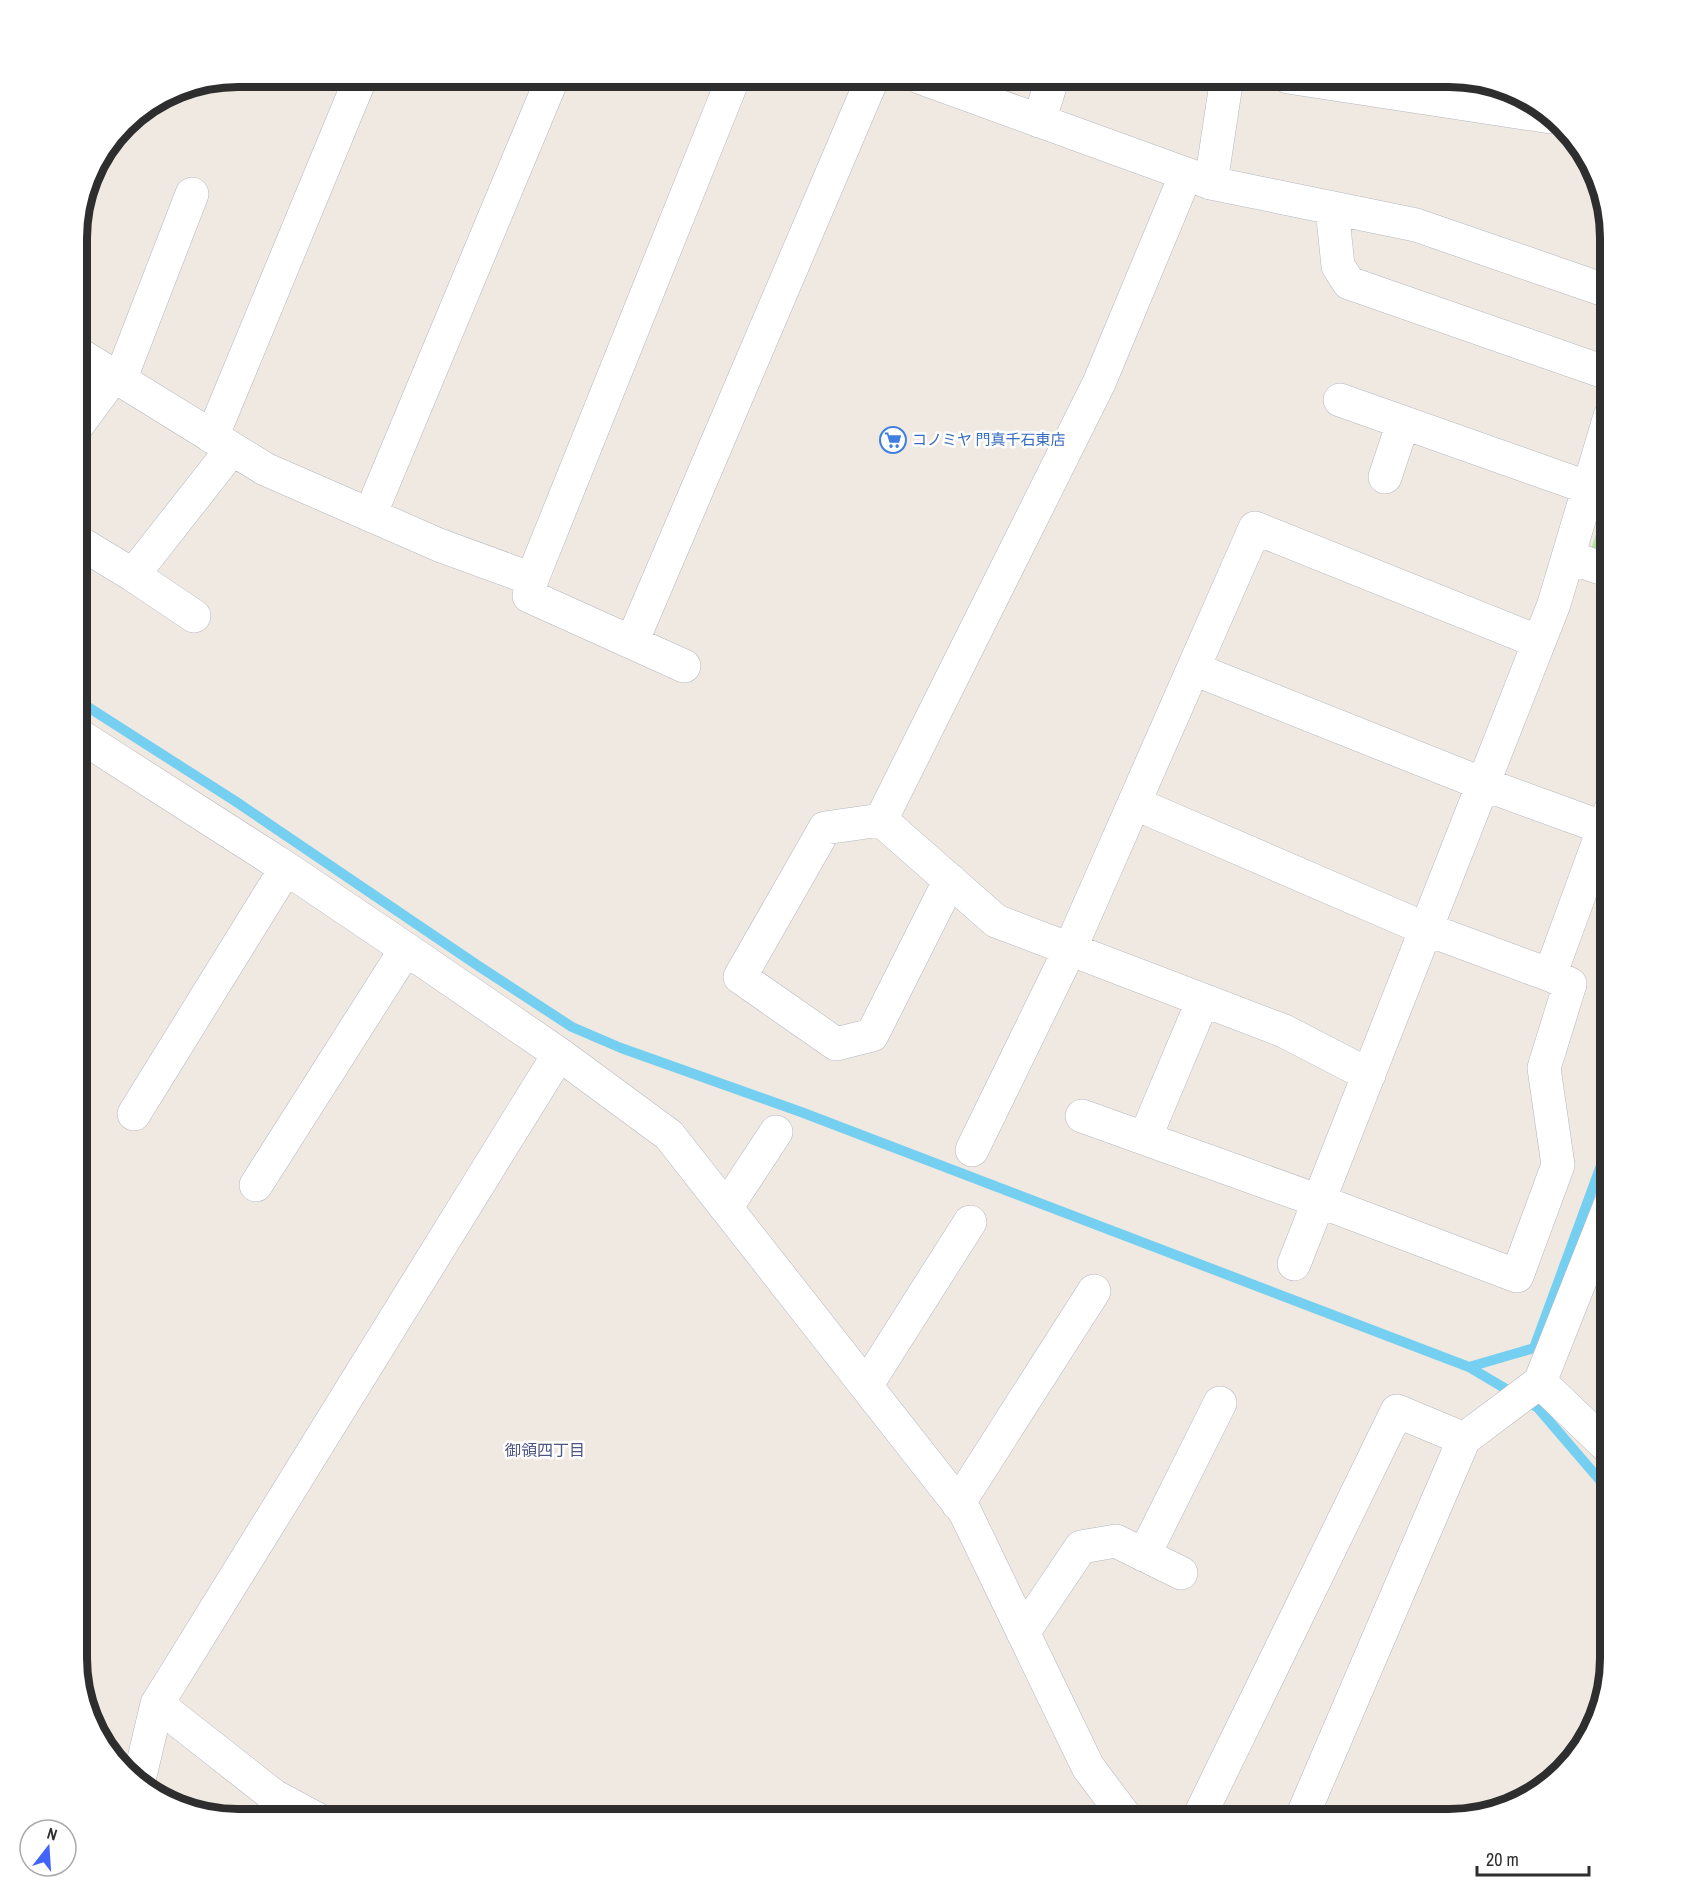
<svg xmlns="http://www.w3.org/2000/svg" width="1687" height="1896" font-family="'Archivo Narrow','Noto Sans JP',sans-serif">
<rect width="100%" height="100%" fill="#efe9e1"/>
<!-- park -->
<path fill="#b6e59e" d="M1610,491v72l-21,-7z"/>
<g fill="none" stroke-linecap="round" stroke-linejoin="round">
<!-- stream -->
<path stroke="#75cff0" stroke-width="10" d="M77,700l158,101 245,166 92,60 49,21 180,64 668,255 69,41 72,84
M1469,1367l65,-19 76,-207"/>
<defs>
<path id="minor" d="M919,77l292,106 205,42 194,67
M1288,77l263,40
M1039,121l14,-44
M1186,174l-87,209 -218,437 115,101 288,110 85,44
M1211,183l16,-106
M1332,208l6,58 11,17 261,91
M77,353l188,116 174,76 93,34 202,-502
M120,380l72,-186
M1340,400l249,88
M77,426l37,-50
M212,437l149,-360
M1385,477l18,-54
M370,515l183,-438
M77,541l56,34
M1568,557l42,14
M532,579l-3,17 155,70
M194,616l-61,-41 99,-126
M632,642l241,-565
M1194,669l289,115 121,44
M77,734l209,134 120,81 153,105 110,81 296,377 123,255 39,52
M1134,803l292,126 124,46 60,-164
M881,820l-56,8 -85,149 96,67 36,-9 78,-155
M134,1114l152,-246
M1082,1116l237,85 198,75 41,-111 -14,-97 26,-84 -20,-9
M1145,1138l58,-138
M972,1150l98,-201 185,-421 284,114
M256,1185l150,-236
M726,1208l50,-76
M1294,1264l260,-660 56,-188
M1540,1382l70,67
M866,1386l104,-164
M958,1504l136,-213
M1144,1555l76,-152
M1023,1633l58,-86 35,-6 65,32
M157,1704l117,92 43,23
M139,1780l18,-76 402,-650
M1198,1819l199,-408 67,28
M1301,1819l163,-380 76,-57 70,-177"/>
</defs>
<!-- minor casing -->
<use href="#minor" stroke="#b4b7c1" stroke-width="34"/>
<!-- minor -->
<use href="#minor" stroke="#fff" stroke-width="33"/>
</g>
<!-- icons -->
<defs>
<symbol id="supermarket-ring" viewBox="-11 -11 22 22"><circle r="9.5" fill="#fff" stroke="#3f7fe0" stroke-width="1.5"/><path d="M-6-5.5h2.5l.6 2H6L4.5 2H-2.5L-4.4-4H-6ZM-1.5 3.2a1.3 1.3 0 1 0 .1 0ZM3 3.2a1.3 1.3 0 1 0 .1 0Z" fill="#3f7fe0"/></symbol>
</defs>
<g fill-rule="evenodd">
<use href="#supermarket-ring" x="878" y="425" width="30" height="30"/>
</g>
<g text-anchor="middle" stroke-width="5" stroke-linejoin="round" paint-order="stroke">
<!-- shop labels -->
<g font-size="15" fill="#366cbe" stroke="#fff" text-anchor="start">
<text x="912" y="445">コノミヤ 門真千石東店</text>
</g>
<!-- neighbourhood labels -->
<g font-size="16" fill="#4d5680" stroke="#fff">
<text x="545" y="1456">御領四丁目</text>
</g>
</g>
<!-- crop -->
<path d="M0 0H1687V1896H0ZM238 87H1449A151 151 0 0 1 1600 238V1658A151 151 0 0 1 1449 1809H238A151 151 0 0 1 87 1658V238A151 151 0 0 1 238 87Z" fill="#fff" fill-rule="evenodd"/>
<path fill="none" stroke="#2e2e2e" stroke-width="8" d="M238 87H1449A151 151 0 0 1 1600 238V1658A151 151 0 0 1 1449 1809H238A151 151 0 0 1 87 1658V238A151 151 0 0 1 238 87Z"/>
<!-- north arrow -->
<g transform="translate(48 1848) rotate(17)"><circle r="28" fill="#ffffff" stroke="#ababab" stroke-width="1.5"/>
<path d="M0-4.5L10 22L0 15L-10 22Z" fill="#4264fb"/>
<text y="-9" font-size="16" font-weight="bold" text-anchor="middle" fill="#2e2e2e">N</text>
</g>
<!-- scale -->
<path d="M1477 1866v9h112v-9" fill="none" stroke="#2e2e2e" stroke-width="3"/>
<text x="1486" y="1866" font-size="18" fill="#2e2e2e" stroke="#ffffff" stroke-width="4.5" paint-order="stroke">20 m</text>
</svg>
